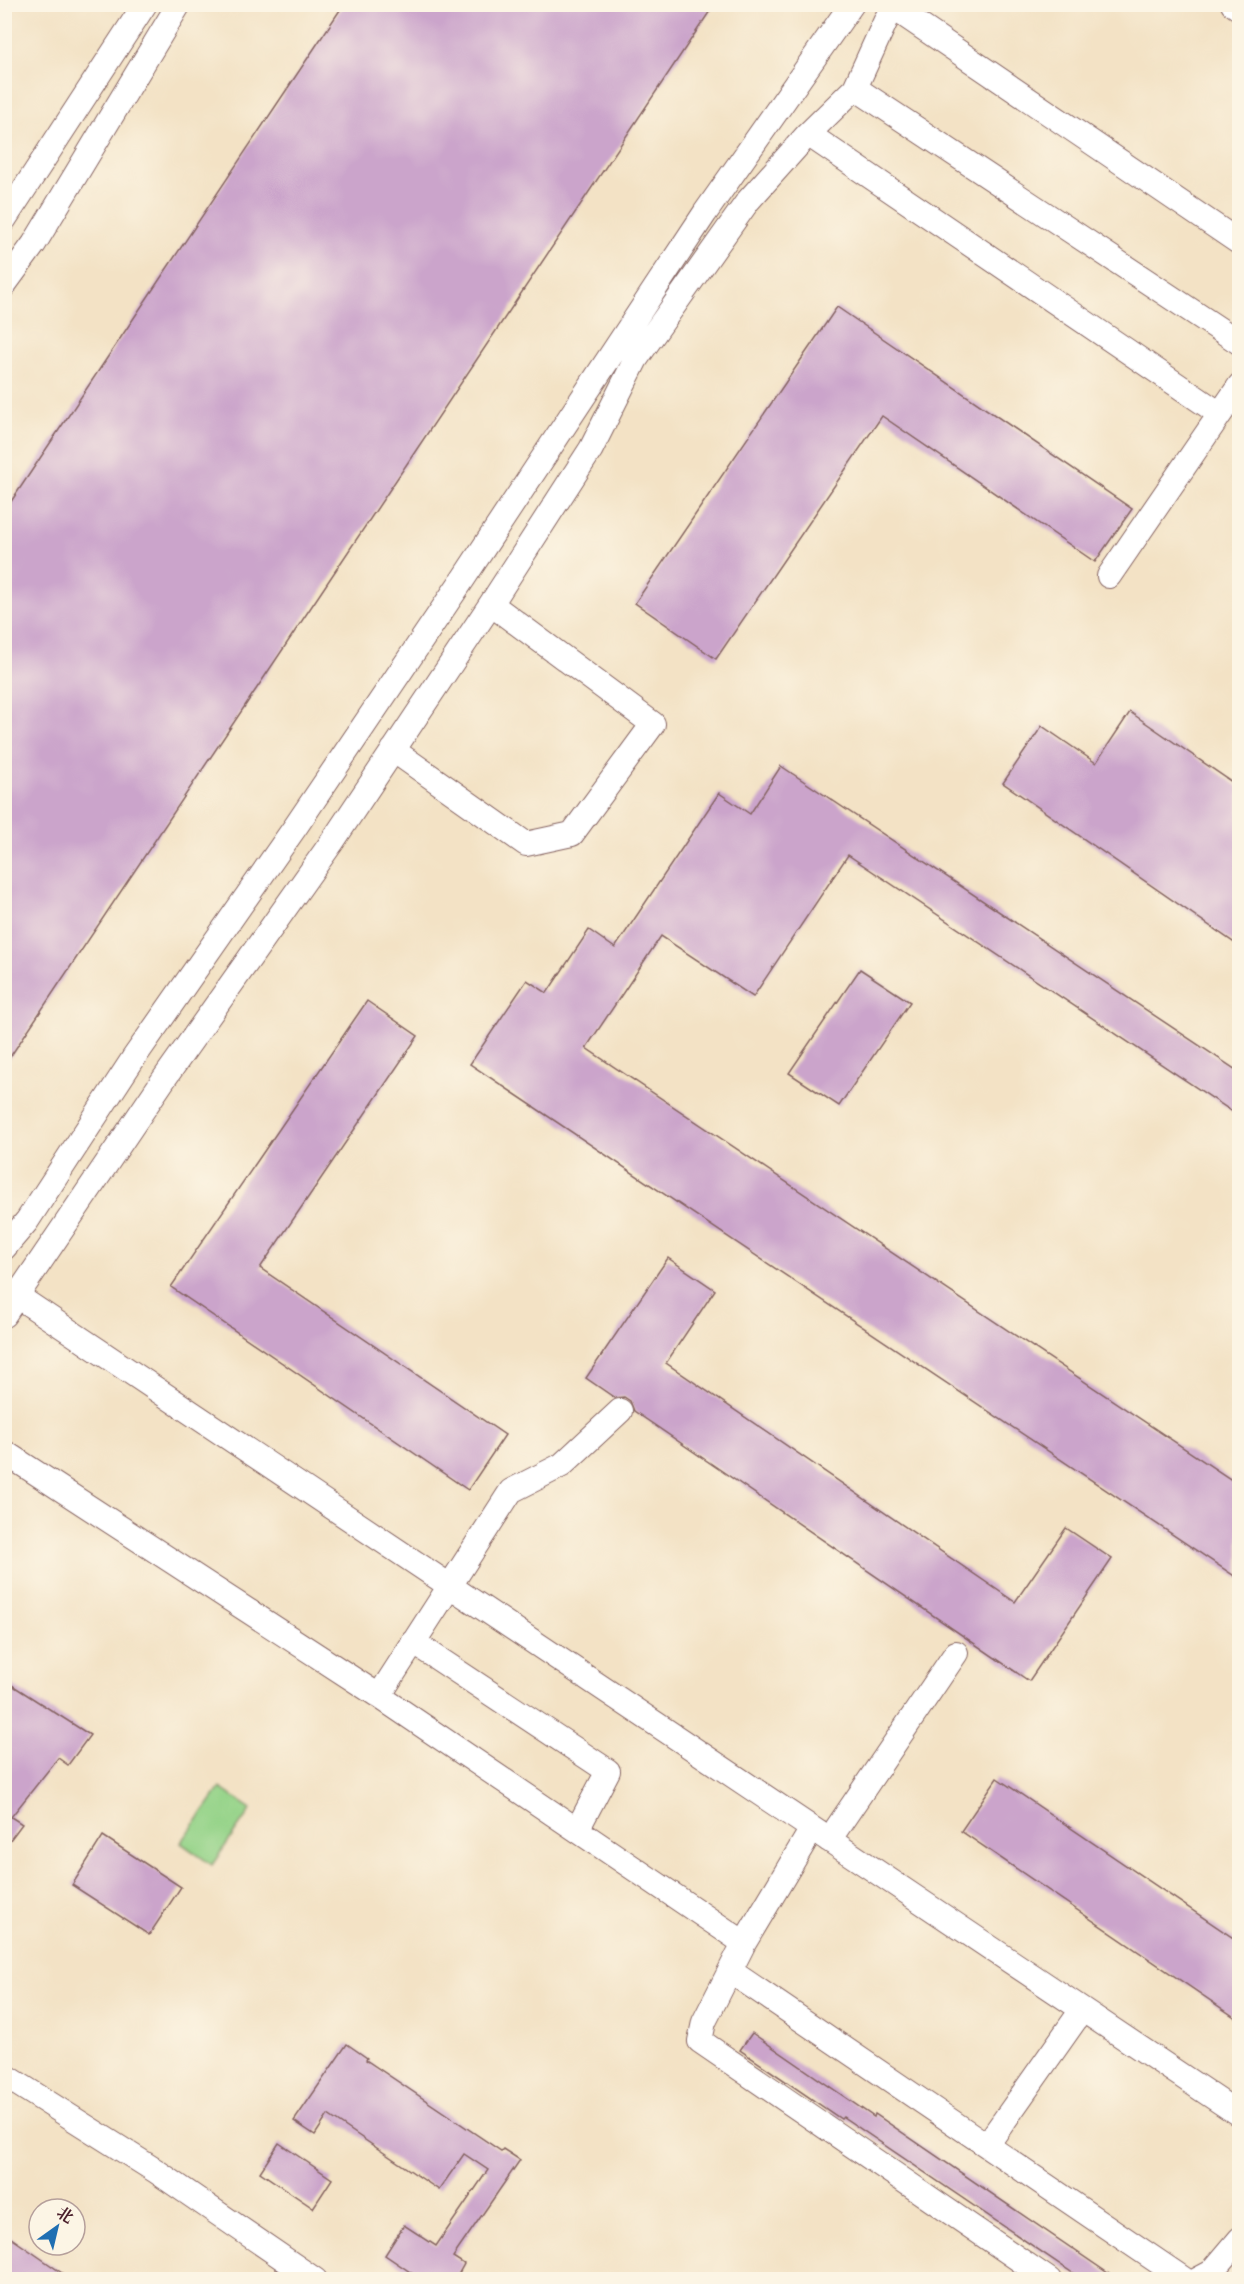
<svg xmlns="http://www.w3.org/2000/svg" width="1244" height="2284" font-family="Vollkorn,'Noto Serif SC',serif">
<rect width="100%" height="100%" fill="#fcf5e5"/>
<filter id="ink" filterUnits="userSpaceOnUse"><feTurbulence type="fractalNoise" baseFrequency=".0167" numOctaves="2"/><feDisplacementMap in="SourceGraphic" scale="12" xChannelSelector="R" yChannelSelector="G"/><feConvolveMatrix kernelMatrix="1 2 1 2 8 2 1 2 1" color-interpolation-filters="sRGB"/></filter>
<filter id="wash" filterUnits="userSpaceOnUse"><feTurbulence type="fractalNoise" baseFrequency=".008" numOctaves="4" result="noise"/><feDisplacementMap in="SourceGraphic" scale="24" xChannelSelector="R" yChannelSelector="G"/><feGaussianBlur stdDeviation="1.35" result="paint"/><feColorMatrix in="noise" values="0 0 0 0 0 0 0 0 0 0 0 0 0 0 0 0 0 1.4 0 .05"/><feComposite in="paint" operator="in"/></filter>
<g filter="url(#wash)">
<rect width="100%" height="100%" fill="#f3e2c5"/>
<!-- green -->
<path fill="#94d388" stroke="#6f795a" stroke-width="1.5" d="M220,1788l31,21 -39,56 -31,-22z"/>
<g id="blocks">
<!-- building -->
<path fill="#cba4cb" d="M344,4h356l10,7 -706,1055v-554z
M837,307l295,202 -37,53 -213,-146 -166,243 -81,-56z
M1130,712l109,75v159l-236,-163 39,-57 54,37z
M781,766l458,306v44l-391,-261 -95,142 -92,-61 -75,112 653,437v94l-769,-515 57,-84 20,13 42,-63 26,18 104,-155 31,21z
M860,969l50,33 -71,104 -50,-33z
M367,1001l51,35 -158,232 245,167 -37,55 -297,-203z
M668,1258l47,32 -49,73 349,239 51,-74 46,31 -83,122 -395,-270 -4,-10 -6,-4 -9,1 -29,-20z
M4,1680l86,55 -22,30 -10,-7 -47,59 11,7 -18,24z
M997,1778l242,164v78l-278,-189z
M103,1836l78,51 -32,48 -77,-50z
M752,2033l122,84 1,-3 243,166h-35l-240,-163 -2,2 -101,-69z
M347,2044l20,14 -1,2 135,91 2,-2 17,11 -67,97 11,7 -9,16h-33l-37,-25 19,-30 32,21 52,-76 -24,-16 -25,36 -111,-75 -13,20 -21,-14z
M279,2143l53,36 -19,29 -53,-36z
M4,2233l68,47h-68z"/>
</g>
</g>
<g filter="url(#ink)">
<use href="#blocks" fill-opacity="0" stroke="#856361" stroke-width="1.5"/>
<g fill="none" stroke-linecap="round" stroke-linejoin="round">
<defs>
<path id="minor" d="M888,4l352,239
M1233,4l7,5
M892,7l-37,81 385,255
M808,134l412,280
M4,220l141,-216
M4,285l30,-41 145,-240
M1109,576l131,-191
M393,750l133,94 46,-10 81,-110 -162,-120
M4,1248l23,-27 106,-162 163,-233 167,-247 242,-366 147,-209
M5,1288l1235,827
M4,1315l160,-236 168,-237 159,-238 100,-155 45,-90 112,-158 60,-67 47,-46
M4,1452l375,244 365,247
M413,1642l195,129 -31,59
M379,1696l132,-205 51,-26 58,-54
M812,1829l-68,114 -40,79 -4,19 349,239
M829,1840l127,-187
M730,1971l455,309
M4,2075l152,96 159,109
M987,2145l95,-135
M1197,2280l15,-8 28,-33"/>
</defs>
<!-- minor casing -->
<use href="#minor" stroke="#856361" stroke-width="26"/>
<!-- minor -->
<use href="#minor" stroke="#fff" stroke-width="24"/>
</g>
</g>
<!-- margin -->
<rect width="1244" height="2284" fill="none" stroke="#fcf5e5" stroke-width="24"/>
<!-- north arrow -->
<g transform="translate(57 2227) rotate(34)"><circle r="28" fill="#fcf5e5" stroke="#b59f9b" stroke-width="1.5"/>
<path d="M0-4.5L10 22L0 15L-10 22Z" fill="#1f6fb2"/>
<text y="-9" font-size="16" font-weight="bold" text-anchor="middle" fill="#4a1f2b">北</text>
</g>
</svg>
